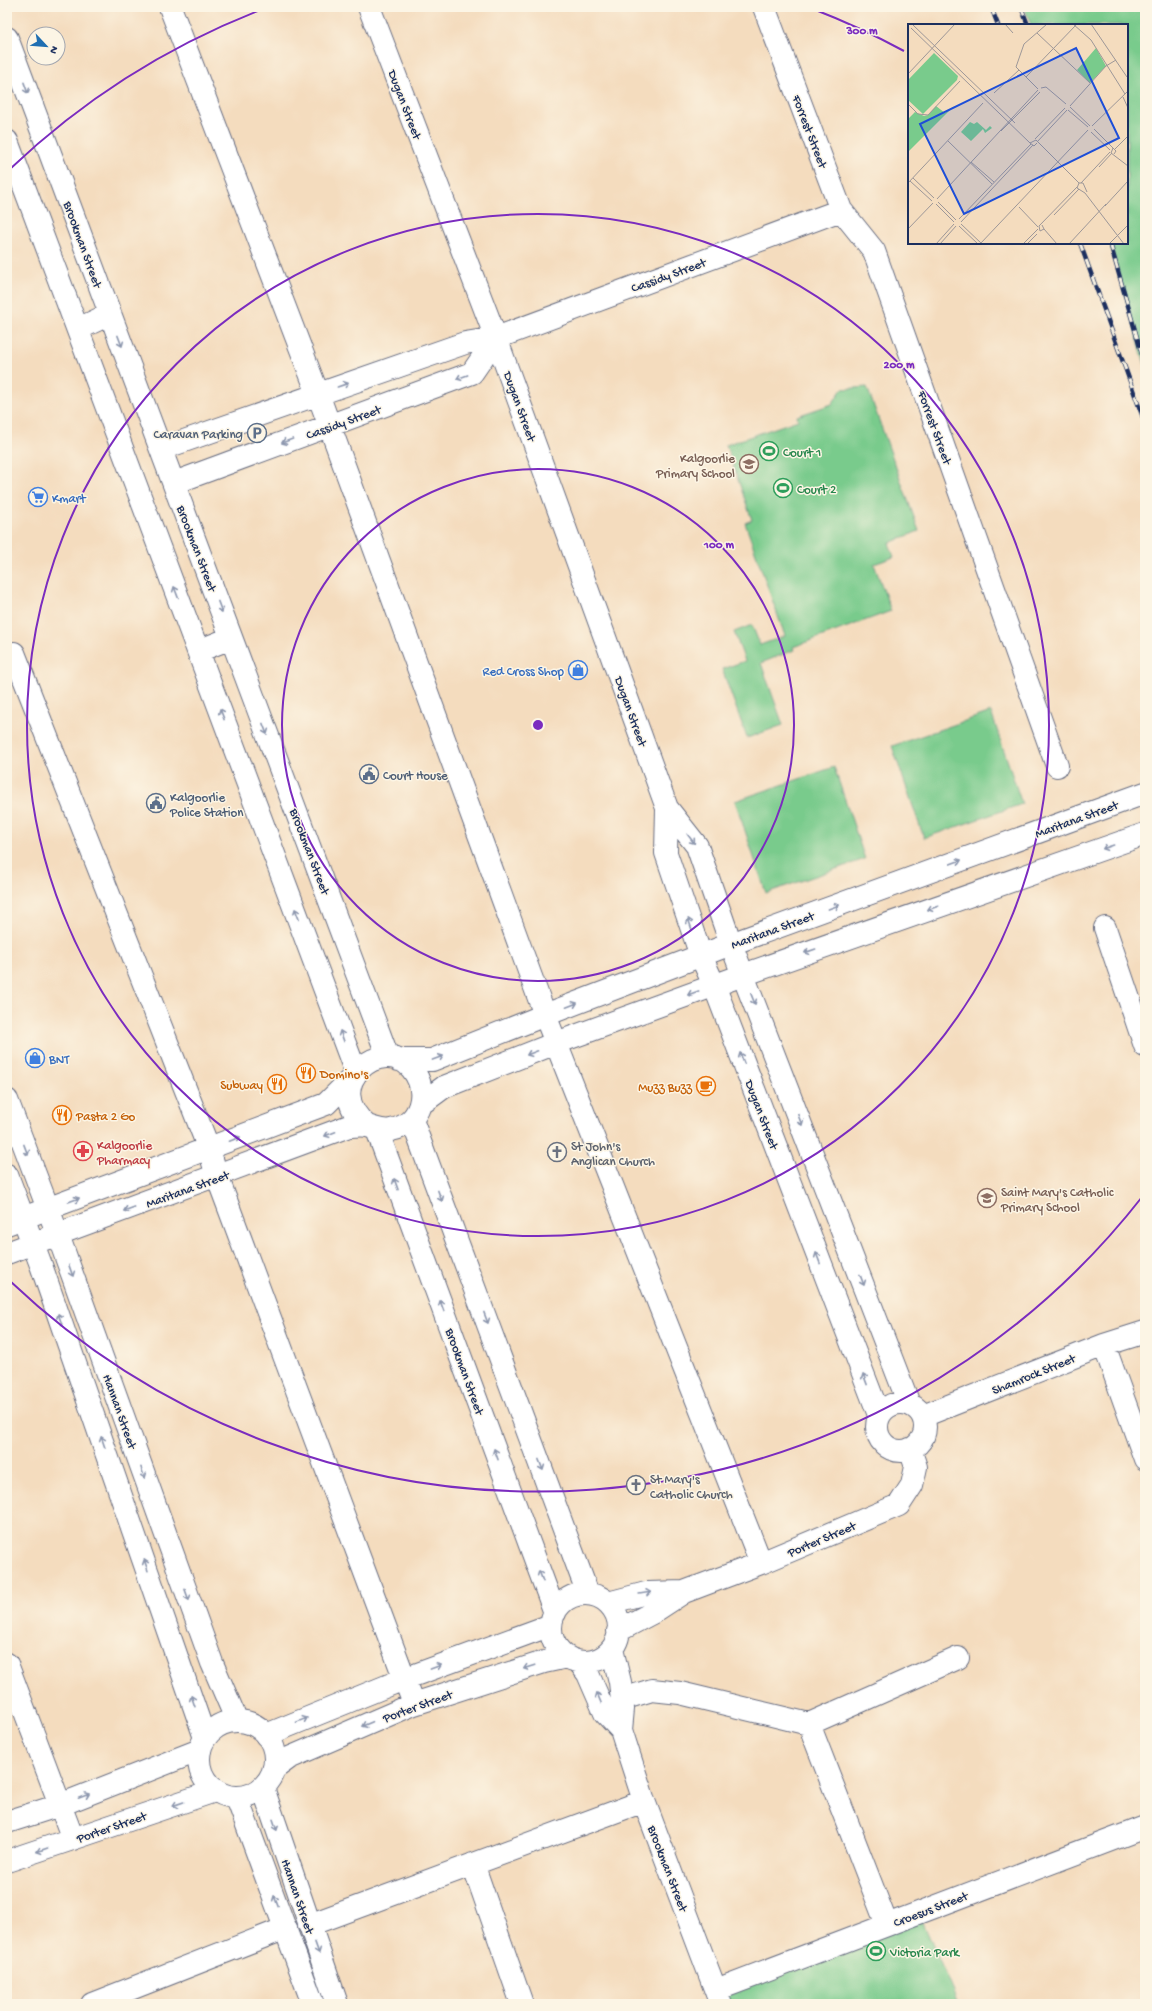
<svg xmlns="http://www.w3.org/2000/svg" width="1152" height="2011" font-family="'Gochi Hand',sans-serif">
<rect width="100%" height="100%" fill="#fcf5e5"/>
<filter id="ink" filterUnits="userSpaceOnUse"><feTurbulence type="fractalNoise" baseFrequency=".025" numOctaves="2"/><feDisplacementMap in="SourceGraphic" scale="8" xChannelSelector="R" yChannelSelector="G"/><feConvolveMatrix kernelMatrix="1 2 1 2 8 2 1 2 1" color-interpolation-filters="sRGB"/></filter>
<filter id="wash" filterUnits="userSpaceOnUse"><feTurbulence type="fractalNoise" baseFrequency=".012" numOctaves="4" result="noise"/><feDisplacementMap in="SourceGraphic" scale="16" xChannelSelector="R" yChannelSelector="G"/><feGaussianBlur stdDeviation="0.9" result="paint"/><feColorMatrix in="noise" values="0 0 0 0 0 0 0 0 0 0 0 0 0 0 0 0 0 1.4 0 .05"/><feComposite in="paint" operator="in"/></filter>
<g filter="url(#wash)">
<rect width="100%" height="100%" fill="#f4dcbe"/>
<!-- grass -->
<path fill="#79cb8c" stroke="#4a7d75" d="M1024,7h121v358l-35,-122h17v-218h-96z
M867,387l52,144 -30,12 5,14 -20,7 17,47 -98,36 1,3 -33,13 22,62 -36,13 -25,-69 23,-8 -11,-29 18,-7 8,20 25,-9 -40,-113 7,-3 -26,-75 72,-25 -1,-4 35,-12 10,-15z
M991,712l31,92 -98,34 -32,-92z
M834,767l31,92 -99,34 -31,-92z
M919,1913l39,91h-237l-5,-14z"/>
</g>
<g filter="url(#ink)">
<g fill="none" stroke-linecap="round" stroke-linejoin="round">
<defs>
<path id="minor" d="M170,7l148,387 227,621 216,548
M369,7l127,331 171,470 30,38 34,98 178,460
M764,7l77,203 33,41 183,515
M7,38l381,1019
M7,141l349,932
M78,329l32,-15
M161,449l304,-106 31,-5 345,-128
M174,483l298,-110 24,-35
M198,651l33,-13
M14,653l195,496 8,27 197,528
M667,808l-1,45 35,103 13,29 165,430
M1105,928l40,118
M412,1120l176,474
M377,1130l178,483
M1104,1345l41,114
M877 1427a24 24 0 1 1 48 0a24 24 0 1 1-48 0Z
M923,1416l181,-71 41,-13
M551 1628a34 34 0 1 1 68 0a34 34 0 1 1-68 0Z
M608,1603l38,-10 38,-1
M618,1631l34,-18 32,-21 77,-29 138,-58 13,-20 4,-18 -6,-18
M612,1649l8,33 3,27 -2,21 23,71 76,201
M579,1662l9,12 17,39 16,17
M7,1664l66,175
M622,1699l30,-9 28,3 129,31 149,-66
M809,1724l78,201
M266,1735l138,-56 147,-54
M274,1769l15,-11 125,-54 130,-42 23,-5
M7,1822l53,-17 140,-55
M7,1861l208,-70
M473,1864l49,140
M309,1925l335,-124
M716,1990l429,-163
M92,2004l194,-76"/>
<path id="major" d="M399,1060h33l113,-45 186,-71 414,-151
M421,1104l23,-17 112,-44 187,-68 402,-141
M7,1224l319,-120 27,-27
M7,1253l342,-127c6,0 13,-1 18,0 9,2 15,6 24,4 30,-6 39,-38 21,-61 -29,-36 -94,16 -45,57"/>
<path id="highway" d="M7,1100l51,135 154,428 25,58
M7,1175l34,90 164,473
M199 1759a38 38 0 1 1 76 0a38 38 0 1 1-76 0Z
M263,1788l74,216
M237,1798l76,206"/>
</defs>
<!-- minor casing -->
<use href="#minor" stroke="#676c80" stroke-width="24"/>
<!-- major casing -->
<use href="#major" stroke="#676c80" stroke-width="24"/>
<!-- highway casing -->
<use href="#highway" stroke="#676c80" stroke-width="24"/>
<!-- minor -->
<use href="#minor" stroke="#fff" stroke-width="22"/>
<!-- major -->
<use href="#major" stroke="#fff" stroke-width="22"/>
<!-- highway -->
<use href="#highway" stroke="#fff" stroke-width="22"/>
<defs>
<path id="rail" d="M991,7l7,18
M1021,7l7,18
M1080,243l65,180
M1110,243l35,122"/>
</defs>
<!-- rail casing -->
<use href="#rail" stroke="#1b2f5e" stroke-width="4.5"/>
<!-- rail -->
<use href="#rail" stroke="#fcf5e5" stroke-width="3" stroke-dasharray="9" stroke-linecap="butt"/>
</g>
<!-- one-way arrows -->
<defs><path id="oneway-shaft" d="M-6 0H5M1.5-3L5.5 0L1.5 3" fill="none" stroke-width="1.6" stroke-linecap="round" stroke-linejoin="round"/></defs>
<g stroke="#8d97ae">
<use href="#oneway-shaft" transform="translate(26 88) rotate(70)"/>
<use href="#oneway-shaft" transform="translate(120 341) rotate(69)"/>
<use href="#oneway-shaft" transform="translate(462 377) rotate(160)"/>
<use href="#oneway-shaft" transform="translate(343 385) rotate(-19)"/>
<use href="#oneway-shaft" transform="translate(287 441) rotate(160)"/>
<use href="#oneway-shaft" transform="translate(176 592) rotate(-111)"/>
<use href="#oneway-shaft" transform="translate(220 607) rotate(69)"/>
<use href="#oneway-shaft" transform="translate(222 714) rotate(-111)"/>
<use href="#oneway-shaft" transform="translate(265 729) rotate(69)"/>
<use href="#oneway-shaft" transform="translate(691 839) rotate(52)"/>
<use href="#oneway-shaft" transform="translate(1108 847) rotate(161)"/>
<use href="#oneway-shaft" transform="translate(956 862) rotate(-20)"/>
<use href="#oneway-shaft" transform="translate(834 907) rotate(-20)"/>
<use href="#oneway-shaft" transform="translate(933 908) rotate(161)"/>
<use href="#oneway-shaft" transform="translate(297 914) rotate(-111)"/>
<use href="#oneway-shaft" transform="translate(690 924) rotate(-109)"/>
<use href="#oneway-shaft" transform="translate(810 951) rotate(161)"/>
<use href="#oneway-shaft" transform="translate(693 993) rotate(160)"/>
<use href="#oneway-shaft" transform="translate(753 999) rotate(68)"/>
<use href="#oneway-shaft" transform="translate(572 1005) rotate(-21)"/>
<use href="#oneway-shaft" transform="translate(342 1036) rotate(-110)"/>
<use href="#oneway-shaft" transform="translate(532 1053) rotate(159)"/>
<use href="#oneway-shaft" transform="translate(438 1058) rotate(-20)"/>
<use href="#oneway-shaft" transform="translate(742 1058) rotate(-111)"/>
<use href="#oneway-shaft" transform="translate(800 1120) rotate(69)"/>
<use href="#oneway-shaft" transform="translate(330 1134) rotate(159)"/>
<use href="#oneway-shaft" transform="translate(235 1139) rotate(-21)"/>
<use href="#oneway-shaft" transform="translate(26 1150) rotate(69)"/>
<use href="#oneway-shaft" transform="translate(396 1184) rotate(-110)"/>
<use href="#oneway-shaft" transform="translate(440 1196) rotate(69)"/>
<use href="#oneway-shaft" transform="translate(74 1200) rotate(-20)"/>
<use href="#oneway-shaft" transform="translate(129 1209) rotate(160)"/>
<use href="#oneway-shaft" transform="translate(818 1258) rotate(-111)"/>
<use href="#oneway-shaft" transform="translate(71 1271) rotate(70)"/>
<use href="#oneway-shaft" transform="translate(862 1280) rotate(69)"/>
<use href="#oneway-shaft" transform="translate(442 1306) rotate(-110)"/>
<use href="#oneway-shaft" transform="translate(486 1318) rotate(69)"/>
<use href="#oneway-shaft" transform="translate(60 1319) rotate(-109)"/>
<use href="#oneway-shaft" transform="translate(865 1379) rotate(-111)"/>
<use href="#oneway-shaft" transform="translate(103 1442) rotate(-109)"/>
<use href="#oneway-shaft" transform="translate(496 1454) rotate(-110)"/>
<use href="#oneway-shaft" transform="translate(541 1465) rotate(69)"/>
<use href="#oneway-shaft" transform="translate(143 1473) rotate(70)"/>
<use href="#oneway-shaft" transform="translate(146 1565) rotate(-109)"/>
<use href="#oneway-shaft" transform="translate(541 1576) rotate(-110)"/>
<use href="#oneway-shaft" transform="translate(645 1593) rotate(-9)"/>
<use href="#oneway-shaft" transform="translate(187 1595) rotate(70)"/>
<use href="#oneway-shaft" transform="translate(436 1667) rotate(-20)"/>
<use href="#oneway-shaft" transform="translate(529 1667) rotate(162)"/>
<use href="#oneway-shaft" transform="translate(599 1698) rotate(-113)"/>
<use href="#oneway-shaft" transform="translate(193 1701) rotate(-109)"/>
<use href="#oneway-shaft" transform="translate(302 1720) rotate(-22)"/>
<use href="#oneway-shaft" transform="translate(367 1724) rotate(157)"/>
<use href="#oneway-shaft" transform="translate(84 1796) rotate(-21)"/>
<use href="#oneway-shaft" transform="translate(178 1804) rotate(161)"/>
<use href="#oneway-shaft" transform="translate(275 1825) rotate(71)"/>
<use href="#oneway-shaft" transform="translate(42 1850) rotate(161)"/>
<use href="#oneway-shaft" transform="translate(276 1901) rotate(-111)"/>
<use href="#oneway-shaft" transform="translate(317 1948) rotate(70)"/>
</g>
</g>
<!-- distance rings -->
<g fill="none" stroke="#7b2cbf" stroke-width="2">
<circle cx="538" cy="725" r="256"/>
<circle cx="538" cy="725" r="511"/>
<path d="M1142 1197A767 767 0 0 1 10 1281M10 169A767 767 0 0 1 263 9M813 9A767 767 0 0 1 904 51"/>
</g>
<!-- icons -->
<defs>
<symbol id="parking-ring" viewBox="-11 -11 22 22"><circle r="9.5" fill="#fcf5e5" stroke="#5c6f8a" stroke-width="1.5"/><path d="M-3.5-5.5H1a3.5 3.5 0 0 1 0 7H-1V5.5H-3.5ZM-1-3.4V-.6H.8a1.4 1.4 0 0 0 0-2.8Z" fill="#5c6f8a"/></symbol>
<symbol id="stadium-ring" viewBox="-11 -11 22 22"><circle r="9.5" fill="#fcf5e5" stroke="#2e9e5b" stroke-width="1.5"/><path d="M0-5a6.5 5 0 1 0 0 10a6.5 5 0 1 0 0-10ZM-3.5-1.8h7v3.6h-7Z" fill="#2e9e5b"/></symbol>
<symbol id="school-ring" viewBox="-11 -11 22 22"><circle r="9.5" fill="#fcf5e5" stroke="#8d6e63" stroke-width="1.5"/><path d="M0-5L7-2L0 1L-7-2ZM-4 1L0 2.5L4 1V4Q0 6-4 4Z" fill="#8d6e63"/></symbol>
<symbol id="supermarket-ring" viewBox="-11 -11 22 22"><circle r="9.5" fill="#fcf5e5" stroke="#3f7fe0" stroke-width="1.5"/><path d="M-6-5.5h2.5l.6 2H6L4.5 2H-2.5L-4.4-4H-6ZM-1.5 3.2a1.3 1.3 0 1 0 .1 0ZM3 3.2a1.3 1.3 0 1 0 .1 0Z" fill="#3f7fe0"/></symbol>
<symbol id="shop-ring" viewBox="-11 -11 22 22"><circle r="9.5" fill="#fcf5e5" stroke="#3f7fe0" stroke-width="1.5"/><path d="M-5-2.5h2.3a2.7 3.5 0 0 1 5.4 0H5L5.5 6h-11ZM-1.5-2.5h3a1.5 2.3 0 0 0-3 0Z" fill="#3f7fe0"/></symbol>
<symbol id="civic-ring" viewBox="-11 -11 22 22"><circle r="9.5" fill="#fcf5e5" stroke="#5c6f8a" stroke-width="1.5"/><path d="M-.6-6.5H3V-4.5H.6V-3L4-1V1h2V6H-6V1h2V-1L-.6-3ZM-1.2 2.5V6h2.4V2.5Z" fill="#5c6f8a"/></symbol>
<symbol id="restaurant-ring" viewBox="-11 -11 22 22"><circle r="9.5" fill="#fcf5e5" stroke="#e8710a" stroke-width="1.5"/><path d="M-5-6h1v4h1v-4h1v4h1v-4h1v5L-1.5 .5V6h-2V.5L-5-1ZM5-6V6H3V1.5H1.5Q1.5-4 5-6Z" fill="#e8710a"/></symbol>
<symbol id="cafe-ring" viewBox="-11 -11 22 22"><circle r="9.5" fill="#fcf5e5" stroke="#e8710a" stroke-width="1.5"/><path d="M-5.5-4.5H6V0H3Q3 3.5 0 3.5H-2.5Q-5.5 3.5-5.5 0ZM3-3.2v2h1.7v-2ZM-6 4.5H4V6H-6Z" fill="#e8710a"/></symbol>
<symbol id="pharmacy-ring" viewBox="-11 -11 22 22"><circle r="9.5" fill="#fcf5e5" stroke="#e0444e" stroke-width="1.5"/><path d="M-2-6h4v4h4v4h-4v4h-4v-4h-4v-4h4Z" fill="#e0444e"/></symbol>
<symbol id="church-ring" viewBox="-11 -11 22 22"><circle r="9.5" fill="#fcf5e5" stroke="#6b7280" stroke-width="1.5"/><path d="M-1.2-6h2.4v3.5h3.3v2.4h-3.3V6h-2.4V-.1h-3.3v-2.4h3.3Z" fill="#6b7280"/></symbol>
</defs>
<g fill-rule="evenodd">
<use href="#parking-ring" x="246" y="422" width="22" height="22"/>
<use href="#stadium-ring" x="758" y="440" width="22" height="22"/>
<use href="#school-ring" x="738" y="453" width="22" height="22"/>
<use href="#stadium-ring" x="772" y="477" width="22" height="22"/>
<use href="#supermarket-ring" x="27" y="486" width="22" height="22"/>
<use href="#shop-ring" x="567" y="659" width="22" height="22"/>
<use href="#civic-ring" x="358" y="763" width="22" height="22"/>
<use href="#civic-ring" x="145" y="792" width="22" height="22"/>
<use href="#shop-ring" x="24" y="1047" width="22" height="22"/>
<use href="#restaurant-ring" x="295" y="1062" width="22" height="22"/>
<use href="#restaurant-ring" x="266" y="1073" width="22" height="22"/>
<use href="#cafe-ring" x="695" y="1075" width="22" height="22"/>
<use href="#restaurant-ring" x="51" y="1104" width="22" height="22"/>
<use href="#pharmacy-ring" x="72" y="1140" width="22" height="22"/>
<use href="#church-ring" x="546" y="1141" width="22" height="22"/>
<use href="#school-ring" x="976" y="1187" width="22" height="22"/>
<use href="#church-ring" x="625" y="1474" width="22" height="22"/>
<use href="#stadium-ring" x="865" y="1940" width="22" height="22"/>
</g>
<g text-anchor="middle" stroke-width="3" stroke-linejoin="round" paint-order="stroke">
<!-- street labels -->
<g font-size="13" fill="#1b2f5e" stroke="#fcf5e5">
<text transform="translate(406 104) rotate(69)" y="5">Dugan Street</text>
<text transform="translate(811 131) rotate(69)" y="5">Forrest Street</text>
<text transform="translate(84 244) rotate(70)" y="5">Brookman Street</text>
<text transform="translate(668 274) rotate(-20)" y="5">Cassidy Street</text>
<text transform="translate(521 406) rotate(70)" y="5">Dugan Street</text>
<text transform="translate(343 421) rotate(-20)" y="5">Cassidy Street</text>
<text transform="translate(936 427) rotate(70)" y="5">Forrest Street</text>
<text transform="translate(198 548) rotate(69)" y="5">Brookman Street</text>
<text transform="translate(632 711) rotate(70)" y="5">Dugan Street</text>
<text transform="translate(1076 818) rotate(-20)" y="5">Maritana Street</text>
<text transform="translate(311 851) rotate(69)" y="5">Brookman Street</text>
<text transform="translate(772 929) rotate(-20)" y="5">Maritana Street</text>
<text transform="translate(763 1114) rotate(69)" y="5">Dugan Street</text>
<text transform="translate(187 1188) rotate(-20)" y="5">Maritana Street</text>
<text transform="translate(466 1371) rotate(70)" y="5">Brookman Street</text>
<text transform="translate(1033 1373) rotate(-22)" y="5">Shamrock Street</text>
<text transform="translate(121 1411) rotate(70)" y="5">Hannan Street</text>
<text transform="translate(821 1538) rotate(-23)" y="5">Porter Street</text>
<text transform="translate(417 1705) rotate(-20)" y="5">Porter Street</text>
<text transform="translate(111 1826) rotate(-19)" y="5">Porter Street</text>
<text transform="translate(669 1868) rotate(69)" y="5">Brookman Street</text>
<text transform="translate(299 1896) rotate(71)" y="5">Hannan Street</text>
<text transform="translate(930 1908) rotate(-21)" y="5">Croesus Street</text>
</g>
<!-- service labels -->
<g font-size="13" fill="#4e5e75" stroke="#fcf5e5" text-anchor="start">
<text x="243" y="438" text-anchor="end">Caravan Parking</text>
<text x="383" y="779">Court House</text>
<text x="170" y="801">Kalgoorlie<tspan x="170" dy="15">Police Station</tspan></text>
</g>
<!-- leisure labels -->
<g font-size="13" fill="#27864d" stroke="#fcf5e5" text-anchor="start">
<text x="783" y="456">Court 1</text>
<text x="797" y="493">Court 2</text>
<text x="890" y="1956">Victoria Park</text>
</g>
<!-- education labels -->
<g font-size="13" fill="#785e54" stroke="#fcf5e5" text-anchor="end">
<text x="735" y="462">Kalgoorlie<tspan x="735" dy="15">Primary School</tspan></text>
<text x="1001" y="1196" text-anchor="start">Saint Mary's Catholic<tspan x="1001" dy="15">Primary School</tspan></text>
</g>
<!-- shop labels -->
<g font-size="13" fill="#366cbe" stroke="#fcf5e5" text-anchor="start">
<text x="52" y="502">Kmart</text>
<text x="564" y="675" text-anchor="end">Red Cross Shop</text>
<text x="49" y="1063">BNT</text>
</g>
<!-- food labels -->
<g font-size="13" fill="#c56008" stroke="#fcf5e5" text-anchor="start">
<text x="320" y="1078">Domino's</text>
<text x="263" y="1089" text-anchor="end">Subway</text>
<text x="692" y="1091" text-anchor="end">Muzz Buzz</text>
<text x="76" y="1120">Pasta 2 Go</text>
</g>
<!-- health labels -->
<g font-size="13" fill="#be3a42" stroke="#fcf5e5" text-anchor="start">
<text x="97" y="1149">Kalgoorlie<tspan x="97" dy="15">Pharmacy</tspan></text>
</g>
<!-- worship labels -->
<g font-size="13" fill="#5b616d" stroke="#fcf5e5" text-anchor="start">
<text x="571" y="1150">St John's<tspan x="571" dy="15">Anglican Church</tspan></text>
<text x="650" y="1483">St Mary's<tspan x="650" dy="15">Catholic Church</tspan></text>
</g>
</g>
<!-- overview -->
<g transform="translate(908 24)">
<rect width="220" height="220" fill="#f4dcbe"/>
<path d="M188,24l10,18 -16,17 -13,-13zM26,29l24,23 -1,4 -34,34 -15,-14v-20zM28,82l9,7 9,-7 -46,46v-33l7,-7 9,4 4,-1zM62,98l4,2 3,-2 9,8 4,-4 2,2 -7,5 -2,-4 -12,12 -10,-9z" fill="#79cb8c"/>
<path fill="none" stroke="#9d9798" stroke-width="1" d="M97,0l8,9M165,0l18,16 34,54M183,0l36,53M5,1l102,98M3,4l119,115M129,9l53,50M0,50l47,-50M118,53l51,-53M133,64l5,-1 20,17M130,65l-22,-22 8,-23 23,-20M86,69l25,-23M215,73l5,11M0,80l10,10 10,1 32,-34M162,82l36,-40 10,-6M162,83l20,19M160,86l20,17M184,102l36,-35M186,105l19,19M93,107l39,-39M183,108l19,18M127,115l30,-31M40,117l44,43M129,118l30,-32M129,119l-3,3 -4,-3 6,-3 43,43M207,125l13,-13M206,130l2,-3 -3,-3 -2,5 17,13M63,138l23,20M191,143l13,-14M5,154l21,20M2,157l22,20M0,159l75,-80M171,159l-2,5 8,5 39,51M171,159h4l4,9M173,159l29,-31M29,175l101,-109M30,178l18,18M28,180l18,18M197,182l23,-25M111,183l19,20M146,191l25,-26M51,195l72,-75M53,198l72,-77M53,200l21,20M134,201l2,4 -4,2 -1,-5 38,-39M51,202l19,18M0,205l25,-26M136,205l13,15M28,220l18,-20M32,220l16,-18M72,220l108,-114M115,220l15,-15M119,220l10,-10M161,220l37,-40M201,220l19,-19"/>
<path fill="#1d4ed8" fill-opacity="0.15" stroke="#1d4ed8" stroke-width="2" d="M168,24l43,90 -155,76 -44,-90z"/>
<rect width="220" height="220" fill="none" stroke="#1b2f5e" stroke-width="2"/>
</g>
<circle cx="538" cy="725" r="6" fill="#7b2cbf" stroke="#fcf5e5" stroke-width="2"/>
<g font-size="12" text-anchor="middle" font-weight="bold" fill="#7b2cbf" stroke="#fcf5e5" stroke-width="3" stroke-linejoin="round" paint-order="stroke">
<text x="862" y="34">300 m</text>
<text x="899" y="368">200 m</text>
<text x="719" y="548">100 m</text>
</g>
<!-- margin -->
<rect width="1152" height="2011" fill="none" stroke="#fcf5e5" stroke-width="24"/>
<!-- north arrow -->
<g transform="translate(46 46) rotate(116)"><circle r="19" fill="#fcf5e5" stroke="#a2a6af"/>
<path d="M0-3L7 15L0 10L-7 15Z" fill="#1f6fb2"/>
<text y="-6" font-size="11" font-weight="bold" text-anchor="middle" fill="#1b2f5e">N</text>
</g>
</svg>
